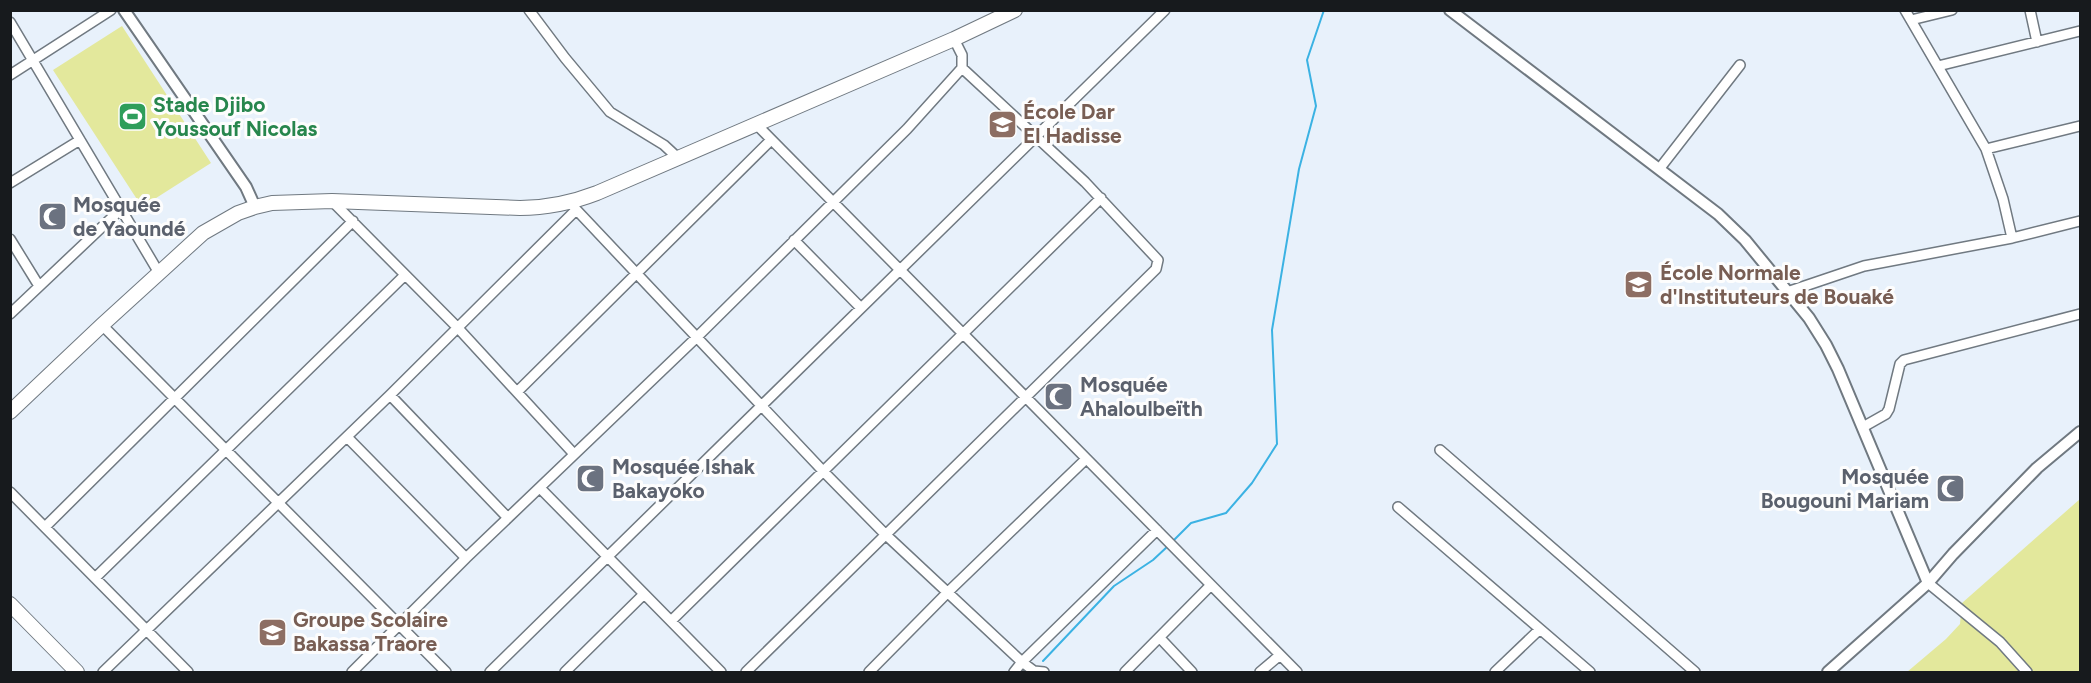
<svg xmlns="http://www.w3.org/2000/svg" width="2091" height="683" font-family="Figtree,sans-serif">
<rect width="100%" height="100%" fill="#e8f1fb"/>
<!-- green -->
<path fill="#e3e89c" d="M122,26l89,137 -69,44 -89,-137z
M2080,499v173h-173l39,-33 14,-15 2,-21z"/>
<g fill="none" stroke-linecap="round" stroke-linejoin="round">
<!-- stream -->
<path stroke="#3bb2e3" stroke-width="2" d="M1172,542l19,-19 35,-10 26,-30 25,-39 -5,-114 27,-161 17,-63 -9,-46 17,-50
M1043,661l71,-75 39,-26 15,-14"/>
<defs>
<path id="minor" d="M529,10l36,48 45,54 54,33 14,13
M1905,10l81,139 17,50 9,39
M2030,10l7,32
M1911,20l41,-10
M10,22l149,251
M1938,66l142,-35
M10,75l101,-65
M756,124l541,548
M1986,149l94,-23
M1660,168l80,-103
M10,183l70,-43
M332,201l125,126 117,127
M570,203l253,268 62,63 137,128 12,9 10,1
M10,239l29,47
M794,240l67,68
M1787,292l77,-26 148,-28 68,-17
M10,314l111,-105
M102,325l344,347
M517,392l254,-252
M390,395l118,123
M1863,427l23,-13 3,-5 11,-45 4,-4 176,-46
M347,437l119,121
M1440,450l255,222
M540,488l181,184
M10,492l178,180
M1398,507l192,165
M45,527l308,-306
M95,578l310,-303
M1928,583l72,59 27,30
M671,621l430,-423
M1160,638l32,34
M103,672l287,-277 186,-185
M352,672l114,-114 230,-220 211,-209 55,-61v-13l-8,-16
M490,672l675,-662
M565,672l79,-78
M746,672l410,-403 2,-9 -73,-78 -123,-114
M869,672l79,-80 138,-133
M1014,672l8,-10 135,-132
M1125,672l85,-86
M1260,672l20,-17
M1495,672l45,-43"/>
<path id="tertiary" d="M124,10l122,177 9,20
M1450,10l268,204 27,26 64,78 17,27 12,24 90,214
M1828,672l100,-89 25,-29 84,-86 43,-36"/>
<path id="primary" d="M10,412l92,-87 101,-92 35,-20 17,-6 17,-4 60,-2 188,7c28,0 51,-5 77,-15l357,-154 61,-29
M10,604l67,68"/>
</defs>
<!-- minor casing -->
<use href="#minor" stroke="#707981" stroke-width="12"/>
<!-- tertiary casing -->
<use href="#tertiary" stroke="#707981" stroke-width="14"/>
<!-- primary casing -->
<use href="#primary" stroke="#707981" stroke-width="16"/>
<!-- minor -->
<use href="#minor" stroke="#fff" stroke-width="9"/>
<!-- tertiary -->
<use href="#tertiary" stroke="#fff" stroke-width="10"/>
<!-- primary -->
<use href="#primary" stroke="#fff" stroke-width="14"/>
</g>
<!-- icons -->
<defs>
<symbol id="stadium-square" viewBox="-11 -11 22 22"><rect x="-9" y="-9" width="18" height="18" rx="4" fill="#2e9e5b" stroke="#fdfdfd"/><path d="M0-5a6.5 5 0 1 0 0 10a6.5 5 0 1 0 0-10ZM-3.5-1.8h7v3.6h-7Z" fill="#fff"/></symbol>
<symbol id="school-square" viewBox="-11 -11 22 22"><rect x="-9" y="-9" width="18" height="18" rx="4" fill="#8d6e63" stroke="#fdfdfd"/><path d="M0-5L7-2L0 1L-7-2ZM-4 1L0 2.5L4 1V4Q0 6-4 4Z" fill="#fff"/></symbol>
<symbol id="mosque-square" viewBox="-11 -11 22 22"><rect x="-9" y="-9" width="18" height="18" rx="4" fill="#6b7280" stroke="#fdfdfd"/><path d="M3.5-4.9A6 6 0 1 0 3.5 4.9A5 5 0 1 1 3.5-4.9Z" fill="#fff"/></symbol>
<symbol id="university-square" viewBox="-11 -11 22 22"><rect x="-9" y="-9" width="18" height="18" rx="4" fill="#8d6e63" stroke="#fdfdfd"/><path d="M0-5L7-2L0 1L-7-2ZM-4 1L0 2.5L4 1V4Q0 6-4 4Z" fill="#fff"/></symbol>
</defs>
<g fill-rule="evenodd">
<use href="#stadium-square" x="116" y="100" width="33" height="33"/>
<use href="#school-square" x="986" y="108" width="33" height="33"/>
<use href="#mosque-square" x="36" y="200" width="33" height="33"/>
<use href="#university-square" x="1622" y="268" width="33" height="33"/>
<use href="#mosque-square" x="1042" y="380" width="33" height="33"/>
<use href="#mosque-square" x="574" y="462" width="33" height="33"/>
<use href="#mosque-square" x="1934" y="472" width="33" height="33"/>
<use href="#school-square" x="256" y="616" width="33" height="33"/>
</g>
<g text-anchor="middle" stroke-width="6" stroke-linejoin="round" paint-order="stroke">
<!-- leisure labels -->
<g font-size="21" font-weight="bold" fill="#27864d" stroke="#fdfdfd" text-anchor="start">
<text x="153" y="112">Stade Djibo<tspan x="153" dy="24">Youssouf Nicolas</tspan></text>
</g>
<!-- education labels -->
<g font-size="21" font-weight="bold" fill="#785e54" stroke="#fdfdfd" text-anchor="start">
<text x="1023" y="119">École Dar<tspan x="1023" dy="24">El Hadisse</tspan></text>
<text x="1660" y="280">École Normale<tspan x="1660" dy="24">d'Instituteurs de Bouaké</tspan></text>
<text x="293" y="627">Groupe Scolaire<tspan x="293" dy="24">Bakassa Traore</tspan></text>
</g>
<!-- worship labels -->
<g font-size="21" font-weight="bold" fill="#5b616d" stroke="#fdfdfd" text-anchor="start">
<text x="73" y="212">Mosquée<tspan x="73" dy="24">de Yaoundé</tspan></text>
<text x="1080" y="392">Mosquée<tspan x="1080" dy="24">Ahaloulbeïth</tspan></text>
<text x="612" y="474">Mosquée Ishak<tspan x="612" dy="24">Bakayoko</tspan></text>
<text x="1929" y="484" text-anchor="end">Mosquée<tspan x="1929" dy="24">Bougouni Mariam</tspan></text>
</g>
</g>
<!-- border -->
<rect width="2091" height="683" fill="none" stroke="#171a1d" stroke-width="24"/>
</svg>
